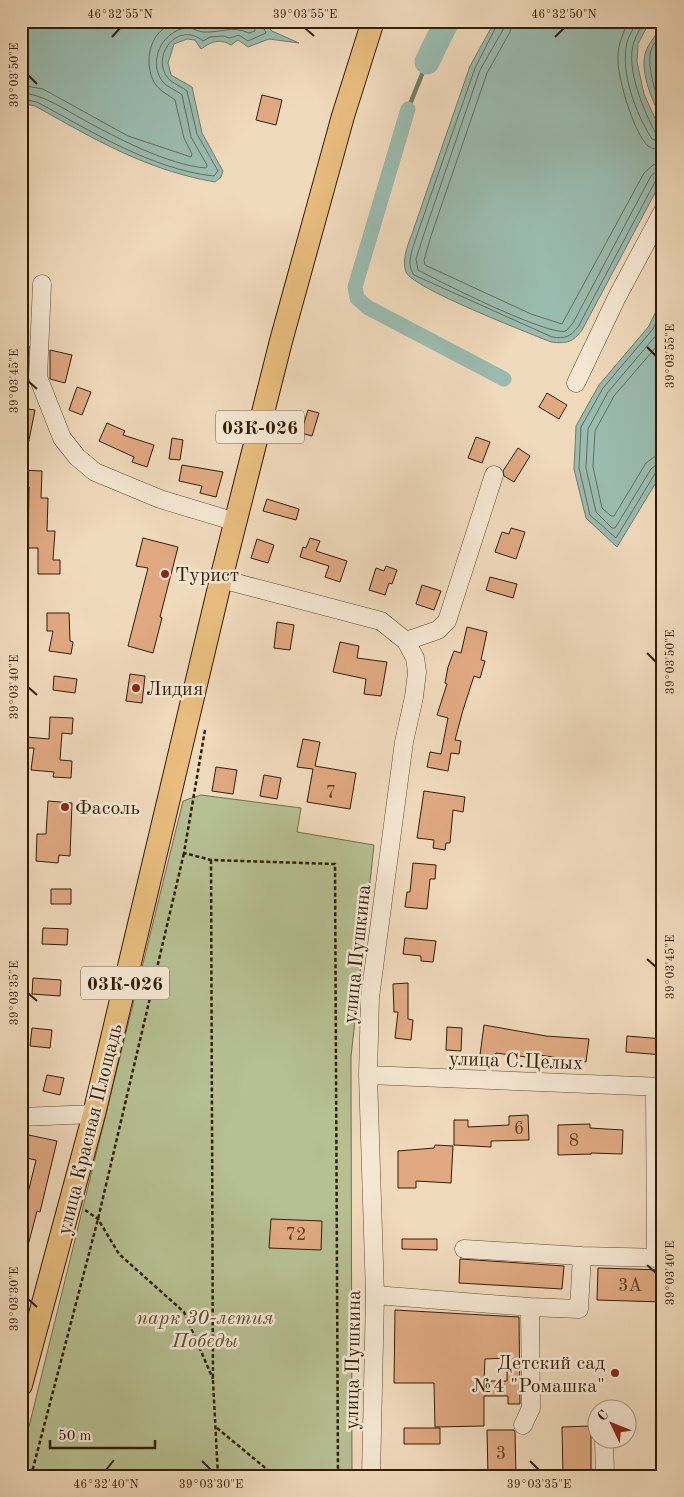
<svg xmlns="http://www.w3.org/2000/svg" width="684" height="1497" font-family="'Old Standard TT',serif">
<rect width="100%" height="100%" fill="#f0dabc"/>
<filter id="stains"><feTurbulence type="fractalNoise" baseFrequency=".004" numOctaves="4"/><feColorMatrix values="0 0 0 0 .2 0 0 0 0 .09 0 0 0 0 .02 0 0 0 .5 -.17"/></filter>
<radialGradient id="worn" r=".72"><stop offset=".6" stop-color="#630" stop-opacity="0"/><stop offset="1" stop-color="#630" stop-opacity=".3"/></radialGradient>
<!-- green -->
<path fill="#b6c093" stroke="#756e4c" d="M201,795l100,13 -4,24 77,13 -23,212 1,419h-331v-17l162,-658z"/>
<!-- water -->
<path fill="#9abbaf" stroke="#717c6b" d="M21,21h242l9,10 27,12 -30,-4 -21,8 -10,-7 -7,5c-12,-7 -20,-3 -30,4l-6,-9 -8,-1 -13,5 -6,19 3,12 21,12 10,46 21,38 -2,6 -6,5c-69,-12 -121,-43 -180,-76l-14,-3z
M495,21h155l-12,23 -1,18 7,32 19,42v42l-81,152c-9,12 -15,14 -31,12 -22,-9 -139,-54 -145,-70 -5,-12 3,-30 7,-41l57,-165z
M657,33l6,1v88c-9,-17 -23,-48 -18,-68 2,-8 8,-15 12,-21z
M663,296v175l-46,76 -31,-29 -12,-49 2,-43 23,-41 50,-59z"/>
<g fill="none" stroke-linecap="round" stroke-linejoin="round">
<!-- shore -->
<path stroke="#676c5a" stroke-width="1" d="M196,21l9,3 41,-3
M499,21l-24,47 -57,164c-4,14 -13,30 -4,43l138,62c13,2 18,0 26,-10l78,-147 7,-3
M505,21l-1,7 -24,42 -56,164 -8,25 2,11c20,11 132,67 148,61l7,-8 78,-147 5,-4 7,-2
M512,21l-2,11 -23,41 -56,163 -7,24 1,5 106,49 31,10 82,-151 9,-8 10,-2
M629,21c-7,14 -12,26 -11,41 1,20 16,71 30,84 5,3 9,4 15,5
M637,21c-3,7 -8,14 -10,21 -7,31 9,72 25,97l11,4
M644,21c-3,7 -8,14 -10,21 -9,26 10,69 22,92l7,3
M663,38c-26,5 -7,59 0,73
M663,45l-7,12 7,40
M21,85l22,4 85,47 63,21 1,-3 -8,-16 -9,-38c-6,-5 -14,-8 -19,-15 -11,-15 -9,-43 6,-55 5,-5 12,-6 18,-9
M21,93c23,1 44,17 63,27 33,18 84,45 122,48l1,-3 -16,-28 -9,-42c-6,-5 -15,-8 -19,-13 -16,-20 -1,-51 23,-54 7,-1 12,4 18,4 17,1 28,-7 45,1l6,-2 -1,-10
M21,99l16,3c52,28 116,68 177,74l4,-5 -21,-37 -10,-43c-5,-4 -15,-8 -19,-13 -18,-22 10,-58 35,-37l7,-4 13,-1 7,2 9,-3 9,6 18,-8 -6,-12
M663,308l-10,21 -50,59 -22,39 -2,41 11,47 26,23 40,-66 7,-2
M663,323l-5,10 -50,59 -20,37 -2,39 10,44 16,16h3l36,-59 5,-4 7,-2
M663,339l-49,57 -19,35 -2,36 9,41 9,8h3l32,-53 8,-6 9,-1"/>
<!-- stream -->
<path stroke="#717c6b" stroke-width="4.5" d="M408,109l19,-47"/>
<!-- canal -->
<path stroke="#9abbaf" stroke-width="15" d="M408,109l-53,178 2,11 10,9 137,72"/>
<!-- river -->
<path stroke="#9abbaf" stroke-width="25" d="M427,62l20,-41"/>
</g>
<!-- building -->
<path fill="#e0a982" stroke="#341d04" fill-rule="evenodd" d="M262,95l20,5 -6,25 -20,-5z
M21,344l8,2 -1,28 -7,-2z
M50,350l22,5 -7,28 -15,-4z
M77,387l14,5 -9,23 -13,-5z
M547,393l20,12 -8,14 -20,-12z
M21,408l14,2 -8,40h-6z
M308,410l11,3 -7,23 -11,-3z
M107,423l18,8 -2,4 31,10 -7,22 -15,-5 2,-5 -35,-16z
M476,437l14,5 -8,21 -14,-5z
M172,438l11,2 -3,20 -11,-1z
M518,448l12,8 -16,26 -10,-6 -1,-5z
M182,465l41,7 -7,25 -16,-4 2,-7 -23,-5z
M21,470l21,1 -1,27h7l-1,33h8l-2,29h7v14h-22v-26h-10l1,-61 -8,-1z
M267,499l32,10 -3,11 -33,-9z
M511,528l14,4 -9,27 -21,-7 7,-20 7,2z
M143,538l35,9 -18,70 2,1 -9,35 -25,-7 20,-78 -12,-2z
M310,538l10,3 -4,10 31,10 -7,21 -15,-5 4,-11 -29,-9 3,-10 3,1z
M257,539l17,6 -6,18 -17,-5z
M386,566l11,4 -5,14 -3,-1 -4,12 -16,-5 7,-22 8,3z
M490,577l27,7 -4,14 -27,-8z
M422,585l19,6 -7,19 -18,-6z
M47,613h22l1,28 3,1 -2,12 -22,-3 4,-20h-6z
M277,622l17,3 -4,25 -16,-2z
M467,627l20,5 -6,28 4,1 -5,17 -6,-2 -11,34 -8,30 6,1 -2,13 -8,-1 -3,18 -21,-4 3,-15 11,2 7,-36 -11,-3 10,-31 -2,-1 3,-16 6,-16 7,2z
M340,642l19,4 -2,12 30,4 -6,34 -17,-2 2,-15 -33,-7z
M130,674l15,2 -3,27 -16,-2z
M54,676l23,3 -2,14 -22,-3z
M50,717l23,1 -1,16 -10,-1 -2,27 12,1 -1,17 -18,-1 1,-5 -23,-2 3,-22h-8l1,-11 22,2z
M303,739l17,3 -5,24 41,7 -6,36 -43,-7 6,-33 -16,-2z
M216,767l21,3 -4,24 -21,-3z
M264,775l17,3 -4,21 -17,-3z
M424,791l41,6 -2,15 -10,-2 -3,33h-4l-1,7 -12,-2 1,-8 -17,-2z
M48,801l24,2 -2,53 -11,-1 -1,8 -22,-2 1,-27h9z
M413,863l23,2 -1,14h-5l-3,30 -22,-2 2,-15h3z
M51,889h20v15h-20z
M43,928l25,1 -1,16 -25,-1z
M405,938l31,3 -3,21 -12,-1v-5l-18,-2z
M33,978l28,2 -1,16 -28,-2z
M408,983v36l5,1 -2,20 -16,-2 3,-26h-4l-1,-28z
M484,1025l62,11 43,3 -3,23 -60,-9v4l-30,-4 -1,5 -15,-3z
M447,1027l15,1 -1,23 -15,-1z
M32,1028l20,2 -2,18 -20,-2z
M627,1036l36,3v16l-37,-3z
M47,1075l17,3 -4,17 -17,-4z
M528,1115l1,25 -38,1v6l-37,-2v-25h14v7l41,-2v-9z
M590,1124v4l33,2 -1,24 -31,-1v1l-33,1v-30z
M24,1134l33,7 -17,71 -3,-1 -12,46 -4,-1v-34l15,-62 -15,-3z
M435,1145l18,1 -2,37 -35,-2v7h-18v-37l36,-3z
M271,1219l51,2 -1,29 -52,-2z
M402,1239h35v11l-35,-1z
M460,1259l104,7 -2,23 -103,-6z
M598,1268l65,2v32l-66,-2z
M395,1310l124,7 1,87h-12v-8h-24v30l-49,1 -1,-44h-40zM507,1358v23h-23l1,-22z
M591,1426v50h-28l-1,-49z
M404,1428h36v16h-36z
M487,1430h27l1,2 1,44h-28z"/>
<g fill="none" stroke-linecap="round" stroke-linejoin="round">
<defs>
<path id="minor" d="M42,284l-4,93 24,61 15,19 18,15 65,27 76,23
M576,383l41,-86 46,-86
M221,579l160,42 25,20 9,17 2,14 -3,25 -10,45 -34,255 -2,78 7,220 -4,181
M406,641l32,-11 9,-9 47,-146
M368,1075l295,12
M655,1087l1,171
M21,1117l73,-3
M464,1249l118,7 -3,53 -49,-2
M582,1256l81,2
M375,1295l155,12 1,101 -8,17
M604,1440l1,36"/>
<path id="major" d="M21,1385l73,-271 127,-535 60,-238 62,-225 30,-95"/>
</defs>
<!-- minor casing -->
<use href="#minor" stroke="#634c32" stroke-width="19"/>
<!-- major casing -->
<use href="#major" stroke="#341d04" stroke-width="24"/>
<!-- path -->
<path stroke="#341d04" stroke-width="2.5" stroke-dasharray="4 2.5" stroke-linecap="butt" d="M205,730l-21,123 27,7 124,4 3,612
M211,860l2,521 5,95
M85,1210l13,9 21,35 65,58 29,67
M217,1428l58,48
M31,1476l67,-257 86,-366"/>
<!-- minor -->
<use href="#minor" stroke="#f5e7d3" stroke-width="18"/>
<!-- major -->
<use href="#major" stroke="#e8bd7e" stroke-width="22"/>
</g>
<!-- ticks -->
<path fill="none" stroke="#341d04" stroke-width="2" d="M305,28l9,8M112,37l8,-9M555,37l9,-9M28,75l9,9M647,347l9,9M28,381l9,8M647,653l9,9M28,687l9,8M647,959l9,8M28,993l9,8M647,1265l9,8M28,1299l9,8M202,1461l9,9M530,1461l9,9M106,1470l8,-10"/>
<!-- markers -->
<g fill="#8f2418" stroke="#f5e7d3" stroke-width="2">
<circle cx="165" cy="574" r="5"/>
<circle cx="136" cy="688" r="5"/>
<circle cx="65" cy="807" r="5"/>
<circle cx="615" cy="1373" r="5"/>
</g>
<g text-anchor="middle" stroke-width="5" stroke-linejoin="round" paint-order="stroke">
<!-- number labels -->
<g font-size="18" fill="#5f4024">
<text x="331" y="798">7</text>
<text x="519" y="1134">6</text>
<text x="574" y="1146">8</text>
<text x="296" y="1240">72</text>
<text x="630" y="1291">3А</text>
<text x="501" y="1459">3</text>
</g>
<!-- shield labels -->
<g fill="#f5e7d3" stroke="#6e5a42" stroke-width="1">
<rect x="216" y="410.5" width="88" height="33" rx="4"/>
<rect x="81" y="966.5" width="88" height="33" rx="4"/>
</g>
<g font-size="19" font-weight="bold" fill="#341d04">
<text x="260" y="434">03К-026</text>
<text x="125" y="990">03К-026</text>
</g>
<!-- poi labels -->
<g font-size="20" fill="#341d04" stroke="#f5e7d3" text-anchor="start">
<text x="175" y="581">Турист</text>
<text x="146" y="695">Лидия</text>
<text x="75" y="814">Фасоль</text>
<text x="605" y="1369" text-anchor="end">Детский сад<tspan x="605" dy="23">№4 "Ромашка"</tspan></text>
</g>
<!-- street labels -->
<g font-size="20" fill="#341d04" stroke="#f5e7d3">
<text transform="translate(356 954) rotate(-84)" y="7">улица Пушкина</text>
<text transform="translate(516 1060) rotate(2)" y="7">улица С.Целых</text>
<text transform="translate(89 1129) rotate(-76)" y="7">улица Красная Площадь</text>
<text transform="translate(352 1360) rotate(-89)" y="7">улица Пушкина</text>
</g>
<!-- park labels -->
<g font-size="20" font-style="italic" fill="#5b4e2f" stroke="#f5e7d3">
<text x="205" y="1324">парк 30-летия<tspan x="205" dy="23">Победы</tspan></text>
</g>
</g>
<!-- margin -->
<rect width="684" height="1497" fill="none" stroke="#f0dabc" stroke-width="55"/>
<!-- north arrow -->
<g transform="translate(612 1424) rotate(313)"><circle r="24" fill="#f5e7d3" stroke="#a89680"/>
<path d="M0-4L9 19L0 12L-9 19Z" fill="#8f2418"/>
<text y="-8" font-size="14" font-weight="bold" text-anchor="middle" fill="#341d04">С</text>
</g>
<!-- scale -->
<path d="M50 1440v8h105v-8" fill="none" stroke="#341d04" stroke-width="2.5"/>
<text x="58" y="1440" font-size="15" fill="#341d04" stroke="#f5e7d3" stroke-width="4" paint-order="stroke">50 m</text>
<rect x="28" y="28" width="628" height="1442" fill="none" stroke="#341d04" stroke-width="2"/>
<g font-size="12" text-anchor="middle" fill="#341d04">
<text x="120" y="18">46°32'55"N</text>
<text x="305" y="18">39°03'55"E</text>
<text x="564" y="18">46°32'50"N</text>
<text transform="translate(14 75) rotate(-90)" y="4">39°03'50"E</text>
<text transform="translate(670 356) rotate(-90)" y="4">39°03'55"E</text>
<text transform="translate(14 381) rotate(-90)" y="4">39°03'45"E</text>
<text transform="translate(670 662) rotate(-90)" y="4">39°03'50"E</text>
<text transform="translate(14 687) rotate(-90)" y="4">39°03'40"E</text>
<text transform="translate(670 967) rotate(-90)" y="4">39°03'45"E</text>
<text transform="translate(14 993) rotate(-90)" y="4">39°03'35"E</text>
<text transform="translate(670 1273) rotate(-90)" y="4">39°03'40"E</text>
<text transform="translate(14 1299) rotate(-90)" y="4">39°03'30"E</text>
<text x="106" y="1488">46°32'40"N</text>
<text x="211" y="1488">39°03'30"E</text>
<text x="539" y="1488">39°03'35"E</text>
</g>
<rect width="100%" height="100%" filter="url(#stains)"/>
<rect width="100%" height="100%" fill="url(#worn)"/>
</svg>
